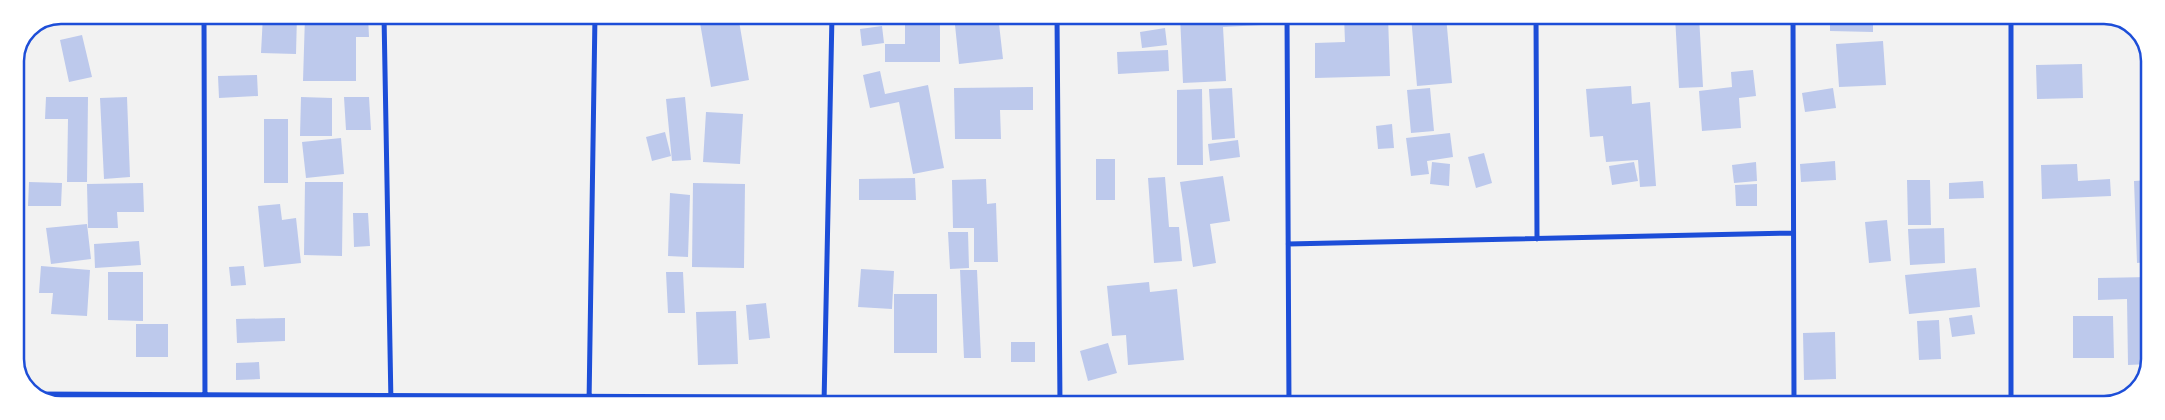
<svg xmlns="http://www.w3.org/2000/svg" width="2165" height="420" font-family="'Source Sans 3',sans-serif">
<rect width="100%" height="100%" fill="#f2f2f2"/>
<!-- building -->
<path fill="#bdc9ec" d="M263,15h34l-1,39 -35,-1z
M711,15h27l11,65 -38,7 -12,-70z
M905,15h35v47h-55v-18h20z
M954,15h44l5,44 -44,5z
M1133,15h18v4l-18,1z
M1180,15h81l1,10 -39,2 3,54 -43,2z
M305,16h63l1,21h-13v44h-53z
M1344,16h44l2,60 -75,2v-35l30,-1z
M1411,16h35l6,67 -35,3z
M1587,16h16v5l-16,1z
M1605,16h21v2h-21z
M1675,16h24l4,71 -24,1z
M1830,16h43v16l-43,-1z
M1898,16h17v1l-17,2z
M882,26l2,17 -22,3 -2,-17z
M1165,28l2,17 -25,3 -2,-16z
M82,35l10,42 -23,5 -9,-42z
M1883,41l3,44 -47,2 -3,-43z
M1168,50l1,21 -51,3 -1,-22z
M2082,64l1,34 -46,1 -1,-34z
M1753,70l3,26 -17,2 2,30 -39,3 -3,-40 33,-4 -1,-15z
M880,71l5,23 43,-9 16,83 -31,6 -14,-72 -29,6 -7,-33z
M257,75l1,21 -39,2 -1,-22z
M1631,86l1,18 18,-2 6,84 -16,1 -2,-27 -32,2 -3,-26 -13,1 -4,-48z
M1033,87v23h-33l1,29h-46l-1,-51z
M1232,88l3,50 -23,2 -3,-51z
M1430,88l4,43 -23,2 -4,-43z
M1833,88l3,20 -31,4 -3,-19z
M1202,89l1,76h-26v-75z
M46,97h42l-1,85h-20l1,-63h-23z
M127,97l3,80 -26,2 -4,-81z
M301,97l31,1v38h-32z
M344,97h25l2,33h-25z
M685,97l6,63 -19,1 -6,-62z
M706,112l37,2 -3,50 -37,-2z
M264,119h24v64h-24z
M1392,124l2,24 -16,1 -2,-23z
M665,132l6,24 -19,5 -6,-24z
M1450,133l3,24 -26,4 2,13 -18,2 -5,-38z
M341,138l3,36 -38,4 -4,-36z
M1238,140l2,17 -30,4 -2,-17z
M1484,153l8,30 -16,5 -8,-31z
M1096,159h19v41h-19z
M1835,161l1,19 -35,2 -1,-18z
M1432,162l18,2 -1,22 -19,-2z
M1634,162l4,19 -26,4 -3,-19z
M1756,162l1,19 -23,2 -2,-18z
M2077,164l1,17 32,-2 1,17 -69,3 -1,-34z
M1223,176l7,45 -20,3 6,39 -23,4 -13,-85z
M1165,177l4,50h10l3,34 -28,2 -6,-85z
M915,178l1,22h-57v-21z
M986,179l1,25 9,-1 2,59h-24v-34h-21l-1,-48z
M1907,180h23l1,45h-23z
M2149,180v82l-12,1 -3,-82z
M1983,181l1,17 -35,1v-16z
M29,182l33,1 -1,23h-33z
M305,182h38l-1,74 -38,-1z
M143,183l1,29h-27l1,16h-30l-1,-44z
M693,183l52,1 -1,84 -52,-1z
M1757,184v22h-21l-1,-21z
M670,193l20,2 -2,62 -20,-1z
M280,204l2,16 14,-2 5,45 -37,4 -6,-61z
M353,213h15l2,33 -16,1z
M1887,220l4,41 -22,2 -4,-41z
M87,224l4,35 -40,5 -5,-36z
M1944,228l1,35 -35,2 -2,-36z
M948,232h20l1,36 -19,1z
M139,241l2,24 -46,3 -1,-24z
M41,266l49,4 -3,46 -36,-2 2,-21h-14z
M244,266l2,19 -15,1 -2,-19z
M1976,268l4,39 -71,7 -4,-39z
M861,269l33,2 -2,38 -34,-2z
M960,270h17l4,88h-17z
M108,272h35v49l-35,-1z
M666,272h17l2,41h-17z
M2149,277v87l-21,1 -1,-66 -29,1v-22z
M1149,282l1,10 27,-3 7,71 -56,5 -2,-30 -14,1 -5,-50z
M894,294h43v59h-43z
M766,303l4,35 -21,2 -3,-35z
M736,311l2,53 -40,1 -2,-53z
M1972,315l3,19 -23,3 -3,-19z
M2073,316h40l1,42h-41z
M285,318v23l-48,2 -1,-24z
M1939,320l2,39 -22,1 -2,-39z
M136,324h32v33h-32z
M1835,332l1,47 -32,1 -1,-47z
M1011,342h24v20h-24z
M1108,343l9,30 -29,8 -8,-30z
M259,362l1,17 -24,1v-17z"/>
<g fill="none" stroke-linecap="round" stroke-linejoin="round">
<!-- minor -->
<path stroke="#1d4ed8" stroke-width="5" d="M204,15l1,389
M384,15l7,389
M1057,15l3,390
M1287,15l2,390
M1536,16l1,223
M1793,16l1,389
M1288,244l505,-11
M33,394l1256,5
M589,404l6,-389
M824,404l8,-389
M2011,405v-389
M2040,405l69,-2"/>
</g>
<!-- crop -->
<path d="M0 0H2165V420H0ZM61 24H2104A37 37 0 0 1 2141 61V359A37 37 0 0 1 2104 396H61A37 37 0 0 1 24 359V61A37 37 0 0 1 61 24Z" fill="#fff" fill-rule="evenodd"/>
<path fill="none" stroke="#1d4ed8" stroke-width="2.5" d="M61 24H2104A37 37 0 0 1 2141 61V359A37 37 0 0 1 2104 396H61A37 37 0 0 1 24 359V61A37 37 0 0 1 61 24Z"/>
</svg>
